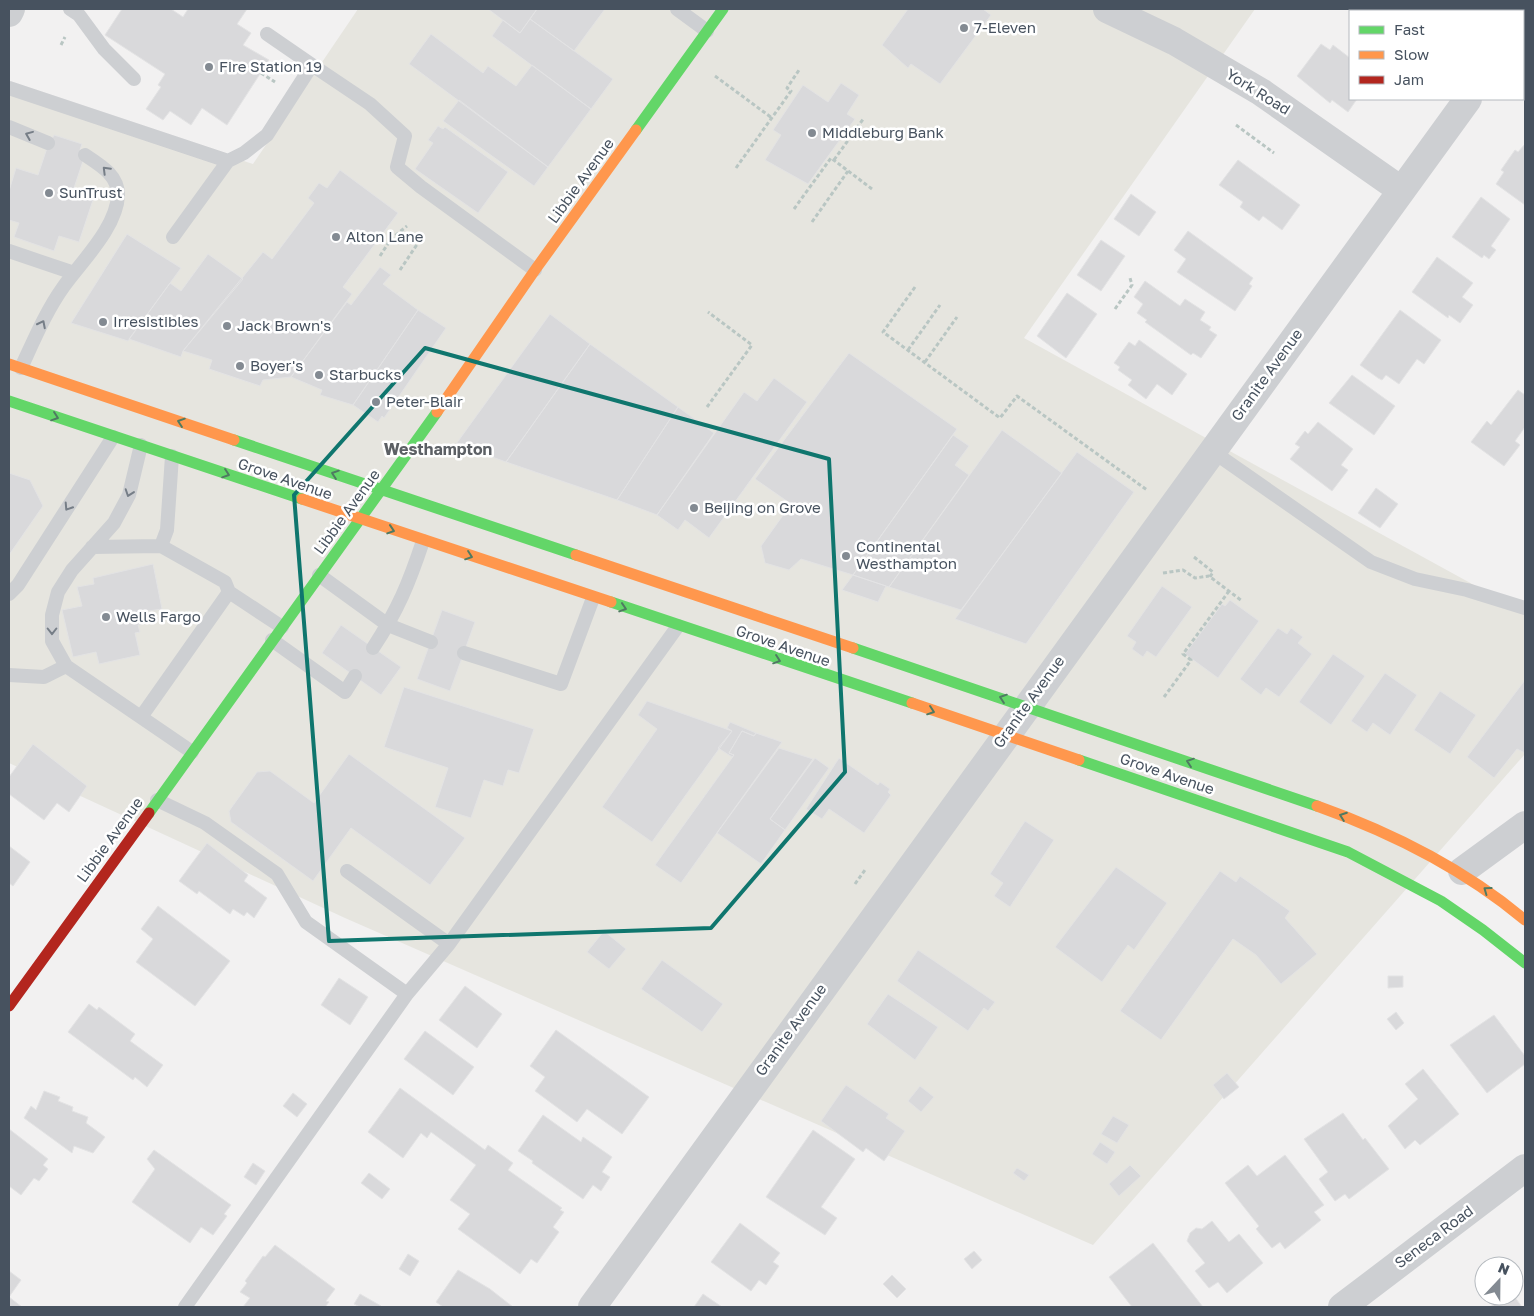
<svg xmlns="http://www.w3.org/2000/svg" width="1534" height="1316" font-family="'Golos Text',sans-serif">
<rect width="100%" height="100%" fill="#f2f1f1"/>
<!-- commercial -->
<path fill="#e6e5df" d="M358,9h897l-231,329 501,275v141l-432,491 -748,-327 -336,-155v-679l244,80z"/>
<!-- building -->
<path fill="#d9d9db" stroke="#e3e3e4" d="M122,9h49l12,8 5,-8h59l-10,15 14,9 -8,12 26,15 -42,65 -25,-17 -11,17 -21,-14 -7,9 -17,-11 15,-22 -3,-2 7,-11 -60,-39z
M488,9h49l-17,24z
M537,9h68l-31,42 -44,-32z
M908,9h75l8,6 -51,69 -29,-20 -3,4 -26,-23z
M1387,9l24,2 15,-2 4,2h-45z
M530,19l83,60 -22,30 -99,-73 11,-16 17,13z
M431,34l52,39 5,-7 28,20 16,-21 59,44 -43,58 -139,-103z
M1321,44l9,6 3,-5 17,13v41h7l-9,13 -16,-12 -2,3 -33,-27z
M841,83l18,12 -12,19 8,5 -47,65 -43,-24 16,-25 -8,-5 30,-45 25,17z
M459,100l89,67 -14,19 -91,-65z
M438,126l5,3 2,-2 63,45 -30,41 -63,-44 18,-26 -5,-3z
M54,135l28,9 -2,6 6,2 -12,36 21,6 -16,48 -20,-6 -5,15 -40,-14 5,-14 -10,-3v-29l7,-23 22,7 12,-36h2z
M1525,144v61l-29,-21 8,-12 -3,-2 14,-20 3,2z
M1238,160l62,45 -18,25 -19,-14 -4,5 -19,-14 3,-5 -24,-17z
M340,170l58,43 -55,74 9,7 -61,83 -28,3 -3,6 -51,-17 3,-9 -29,-9 80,-99 9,7 42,-56 -6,-5 11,-15 8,5z
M1131,194l25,18 -17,24 -25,-17z
M1481,197l29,22 -19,27 5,4 -7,9 -5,-4 -2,3 -30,-21z
M1188,231l65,47 -4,6 3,2 -17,25 -58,-39 9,-13 -12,-9z
M127,234l54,34 -53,73 -57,-18z
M1101,240l24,16 -24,35 -24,-16z
M208,254l35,25 -60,72 -2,6 -52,-18 41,-56 11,8z
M1437,257l36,26 -11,14 11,8 -13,18 -11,-8 -1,3 -36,-26z
M380,267l11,8 -8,9 35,26 -65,95 -33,-10 2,-5 -31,-13 56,-75 4,3z
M1145,281l35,25 5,-7 20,13 -5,8 11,7 -2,3 8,5 -16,23 -8,-5 -2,2 -46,-33 2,-2 -10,-7 6,-9 -9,-7z
M1067,293l30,21 -31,44 -29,-22z
M418,310l28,18 -62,90 -2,-2 -4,6 -25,-17z
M1400,310l41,30 -17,24 -7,-5 -18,25 -13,-9 -4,5 -4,-2 -18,-13z
M550,314l40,30 -84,118 -50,-18z
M1139,340l48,34 -15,21 -15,-11 -11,15 -18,-14 4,-5 -14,-10 2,-3 -6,-4 15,-21 6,4z
M590,344l88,63 -61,93 -111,-38z
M849,353l108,76 -104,146 -52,-16 -12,11 -24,-7 -4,-17 30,-42 -36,-25z
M1352,375l43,31 -21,29 -45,-32z
M774,378l33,24 -98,136 -24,-18 -7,10 -21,-15 87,-123 13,9z
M1518,390l7,5v32l-10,14 5,4 -16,21 -33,-24 16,-21 4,4z
M678,407l36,26 -57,82 -40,-15z
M1318,422l35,27 -12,16 7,5 -16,21 -42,-32 10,-12 -5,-3 10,-13 3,3z
M1002,430l60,43 -101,137 -72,-23z
M953,435l16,11 -14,19 14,10 -80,112 -36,-12z
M1077,452l57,40 -108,152 -71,-25z
M9,473l21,7 13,26 -34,49z
M1376,488l22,16 -18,24 -22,-15z
M153,564l9,45 -14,2 2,11 -12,3 2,7 -5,1 5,22 -41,9 -3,-12 -23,5 -11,-47 20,-4 -5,-19 17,-3 -1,-6z
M853,575l33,11 -8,16 -36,-12z
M1162,586l30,21 -36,50 -9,-6 -4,6 -11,-8 4,-7 -9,-6z
M1230,600l29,21 -41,57 -33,-24 37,-50 3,2z
M442,610l33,12 -25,69 -33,-12z
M341,625l60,42 -20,28 -59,-42z
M1278,628l9,6 4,-6 12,9 -5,6 14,11 -33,43 -13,-9 -5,7 -21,-16z
M1333,654l32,22 -34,49 -32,-23z
M1385,673l32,22 -27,40 -17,-12 -6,9 -16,-11z
M1525,680v73l-8,-4 -23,29 -27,-21z
M404,687l130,42 -15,44 -11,-3 -5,16 -19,-6 -13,38 -36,-11 13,-39 -64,-21z
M1440,691l36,24 -26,39 -36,-24z
M647,701l85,30 -80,111 -50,-35 55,-78 -19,-14z
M730,722l26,11 -2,3 -12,-5 -13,22 5,2 -2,2 -14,-9 14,-17 -5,-3z
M742,731l12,5 2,-3 26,9 -101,141 -26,-18 79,-110 -5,-2z
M33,744l54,42 -18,26 -12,-9 -13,17 -35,-26v-17z
M779,748l34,11 -43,60 15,11 -24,34 -44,-31z
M349,754l116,84 -35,47 -79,-57 -38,53 -82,-59 -2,-11 28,-39 13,-1 44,32z
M815,758l14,10 -44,62 -15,-11z
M839,758l39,27 2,-3 10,7 -2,3 3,3 -27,38 -35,-24 -7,10 -16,-10z
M1025,821l29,19 -44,67 -16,-11 9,-13 -13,-9z
M207,843l41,32 -4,6 23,17 -13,20 -7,-6 -3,4 -11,-7 -3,5 -31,-23 -2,3 -18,-13z
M9,846l21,16 -17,24 -4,-3z
M1116,867l51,36 -33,47 -6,-5 -26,37 -47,-35z
M1220,871l16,11 4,-6 50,35 -5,7 32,36 -36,30 -25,-29 -23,-16 -72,101 -41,-29z
M158,906l72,55 -35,45 -59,-44 17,-23 -12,-10z
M604,931l22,18 -17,20 -22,-17z
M918,950l77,52 -7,9 -4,-3 -16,23 -71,-50z
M662,960l61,44 -21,28 -61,-43z
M1388,976h15v11l-15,1z
M339,978l29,19 -18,28 -29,-20z
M465,986l37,28 -25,34 -38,-28z
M888,994l50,33 -23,33 -48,-36z
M89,1004l8,6 2,-3 36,27 -5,7 33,24 -16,22 -12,-10 -2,3 -65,-48z
M1396,1012l8,11 -8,7 -9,-11z
M1494,1015l31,41v8l-38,29 -37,-48z
M556,1030l93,67 -27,37 -35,-25 -10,13 -42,-31 10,-14 -15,-11z
M425,1031l49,36 -21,28 -49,-36z
M1423,1069l36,45 -39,31 -5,-5 -10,9 -17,-23 30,-27 -13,-15z
M1227,1073l12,14 -15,12 -11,-14z
M846,1085l43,29 -3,4 19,13 -21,30 -18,-13 -3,4 -42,-31z
M920,1086l14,11 -13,15 -13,-11z
M400,1088l85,62 3,-5 25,18 -5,7 54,38 -2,2 4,2 -11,15 6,5 -22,31 -6,-4 -11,15 -62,-45 12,-15 -20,-14 26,-35 -45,-33 -4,6 -6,-5 -18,25 -35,-26z
M44,1091l16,6 -2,4 15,6 -1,4 16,6 -2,6 19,14 -12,16 -19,-7 -2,7 -48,-35 7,-12 5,4z
M293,1093l14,11 -10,13 -14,-11z
M1343,1113l20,27 2,-2 24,31 -40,30 -4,-5 -10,7 -16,-22 9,-7 -24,-33z
M543,1115l38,27 2,-5 29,20 -10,15 8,5 -9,14 -8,-6 -10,14 -51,-36 1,-2 -15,-10z
M1113,1116l16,9 -12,18 -16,-9z
M9,1129l39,30 -5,6 5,4 -9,12 -5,-3 -13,17 -12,-9z
M813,1130l42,29 -34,48 16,11 -12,17 -59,-38z
M1100,1142l15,10 -8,12 -15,-10z
M154,1150l77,55 -7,9 3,2 -14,19 -12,-8 -11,16 -58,-41 23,-33 -8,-10z
M1285,1155l39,50 -10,7 7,8 -36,29 -5,-7 -8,6 -16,-19 3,-3 -34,-43 23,-18 9,11z
M253,1163l12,8 -9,14 -12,-8z
M1130,1165l11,11 -22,20 -10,-12z
M1017,1168l12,7 -5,6 -11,-8z
M369,1173l21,16 -8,10 -21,-16z
M1212,1221l17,21 10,-8 24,29 -36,30 -9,-11 -9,6 -14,-17 10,-8 -18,-22 3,-8 6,-5 6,1z
M740,1223l40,30 -7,9 6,4 -13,19 -7,-5 -8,11 -40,-29z
M1153,1243l50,64h-71l-23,-30z
M275,1245l60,44 -9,12 3,1 -4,5h-82l7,-9 -10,-6 7,-9 -2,-2 18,-25 2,1z
M974,1251l8,9 -10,9 -8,-10z
M408,1254l11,7 -9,15 -11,-7z
M458,1270l32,19 23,18h-70l-7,-5z
M9,1271l12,9 -12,17 13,10h-13z
M892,1275l14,14 -9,9 -14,-14z
M360,1294l21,12v1h-21l-6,-3z
M703,1294l19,13h-28z
M1509,1296h5l8,11h-32z"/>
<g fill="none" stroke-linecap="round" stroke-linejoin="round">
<!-- path -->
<path stroke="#b9c6c3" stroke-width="3" stroke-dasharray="4 2.5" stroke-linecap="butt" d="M61,45l4,-8
M261,73l14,9
M715,76l57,42
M1236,125l38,28
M834,160l30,-42
M736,168l55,-77 -4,-3 12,-18
M794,209l37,-51 41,31
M812,222l36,-51
M380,256l11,-17 16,-13
M400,270l22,-33
M915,287l-32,45 117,86 17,-22 130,94
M1115,309l17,-24 -2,-7
M908,350l32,-45
M925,362l32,-45
M707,407l45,-62 -44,-33
M1194,557l19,15 -3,5
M1163,573l20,-3 12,8 14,-2 33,25
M1164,697l27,-37 -8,-6 46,-63
M855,884l10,-14"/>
<!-- lane -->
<path stroke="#cdcfd2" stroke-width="14" d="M70,9l9,6 25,34 30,30
M677,9l30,22
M312,65l58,39 35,32 -8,31 24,20 114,83
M9,88l219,73 16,-8 23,-18 45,-70 -45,-31
M9,127l39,16
M173,237l55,-76
M9,251l65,22
M21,368c13,-28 25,-57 43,-82 18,-25 53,-59 54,-91 0,-20 -18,-30 -33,-40
M141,445l-12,50 -15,28 -42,47 -14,22 -6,23v26l14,25 126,86
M1212,451l159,111 44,17 52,11 58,18
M161,546l6,-16 5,-74
M92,547l69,-1 64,36 4,10 -88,125
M319,575l69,50 43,17
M229,592l53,35
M9,594l9,-9 95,-148
M272,640l73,52 10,-16
M373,648c25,-38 36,-65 50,-107
M464,653l97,31 32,-86
M9,675l35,2 22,-11
M157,800l48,23 72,51 29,48 101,72
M347,871l102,73
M185,1307l222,-313 42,-50 229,-318"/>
<!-- street -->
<path stroke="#cdcfd2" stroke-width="28" d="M1107,9l67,32 87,51 140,98
M9,13l2,-4
M1523,23l2,-3
M1462,871l63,-46
M592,1307l876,-1208
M1342,1307l183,-139"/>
<!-- fast -->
<path stroke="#63d668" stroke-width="11" d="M636,130l87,-121
M9,401l293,98
M234,440l342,115
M611,602l301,101
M853,648l464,158
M1079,760l269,92 93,49 42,29 42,33
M149,813l288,-401"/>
<!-- slow -->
<path stroke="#ff974d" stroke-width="11" d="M9,364l225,76
M437,412l98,-142 101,-140
M302,499l309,103
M576,555l277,93
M912,703l167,57
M1317,806c76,27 146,62 208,114"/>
<!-- jam -->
<path stroke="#b3261e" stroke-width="11" d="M9,1006l140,-193"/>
</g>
<!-- one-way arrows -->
<defs><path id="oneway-chevron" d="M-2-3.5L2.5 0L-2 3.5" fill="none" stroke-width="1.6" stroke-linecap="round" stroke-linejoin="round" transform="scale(1.25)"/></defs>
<g stroke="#767e87">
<use href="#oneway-chevron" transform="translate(29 135) rotate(-158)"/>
<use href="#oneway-chevron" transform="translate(106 170) rotate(-135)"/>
<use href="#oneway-chevron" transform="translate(42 324) rotate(-63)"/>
<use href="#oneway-chevron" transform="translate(129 493) rotate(109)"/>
<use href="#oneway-chevron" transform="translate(68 507) rotate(123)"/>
<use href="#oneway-chevron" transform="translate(52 631) rotate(90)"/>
</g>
<g stroke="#4f7a62">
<use href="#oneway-chevron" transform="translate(55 417) rotate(19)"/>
<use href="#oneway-chevron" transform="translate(181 422) rotate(-161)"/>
<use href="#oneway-chevron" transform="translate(226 474) rotate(19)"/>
<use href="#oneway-chevron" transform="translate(335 474) rotate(-161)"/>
<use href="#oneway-chevron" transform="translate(391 530) rotate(18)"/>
<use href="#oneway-chevron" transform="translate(469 556) rotate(19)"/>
<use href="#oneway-chevron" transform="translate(623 608) rotate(18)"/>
<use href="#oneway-chevron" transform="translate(777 660) rotate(19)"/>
<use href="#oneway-chevron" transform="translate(1003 698) rotate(-161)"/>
<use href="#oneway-chevron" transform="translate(931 711) rotate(19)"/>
<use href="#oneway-chevron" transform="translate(1190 762) rotate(-161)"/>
<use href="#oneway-chevron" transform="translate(1343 816) rotate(-160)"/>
<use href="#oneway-chevron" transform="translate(1487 890) rotate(-144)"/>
</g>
<!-- marked area -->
<path fill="none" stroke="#0f766e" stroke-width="4" stroke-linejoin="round" d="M425,348l404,111 16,313 -134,156 -382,13 -35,-446z"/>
<!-- markers -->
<g fill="#838a92" stroke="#fff" stroke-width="2">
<circle cx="964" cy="28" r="5"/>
<circle cx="209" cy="67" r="5"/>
<circle cx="812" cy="133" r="5"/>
<circle cx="49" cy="193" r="5"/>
<circle cx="336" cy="237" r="5"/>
<circle cx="103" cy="322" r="5"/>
<circle cx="227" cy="326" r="5"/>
<circle cx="240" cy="366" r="5"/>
<circle cx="319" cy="375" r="5"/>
<circle cx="376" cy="402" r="5"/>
<circle cx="694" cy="508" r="5"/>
<circle cx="846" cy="556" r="5"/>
<circle cx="106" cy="617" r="5"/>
</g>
<g text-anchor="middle" stroke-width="5" stroke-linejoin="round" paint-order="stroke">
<!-- poi labels -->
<g font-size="15" fill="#47525f" stroke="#fff" text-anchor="start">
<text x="974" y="33">7-Eleven</text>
<text x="219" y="72">Fire Station 19</text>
<text x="822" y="138">Middleburg Bank</text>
<text x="59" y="198">SunTrust</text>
<text x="346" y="242">Alton Lane</text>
<text x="113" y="327">Irresistibles</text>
<text x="237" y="331">Jack Brown's</text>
<text x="250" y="371">Boyer's</text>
<text x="329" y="380">Starbucks</text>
<text x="386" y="407">Peter-Blair</text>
<text x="704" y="513">Beijing on Grove</text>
<text x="856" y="552">Continental<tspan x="856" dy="17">Westhampton</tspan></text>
<text x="116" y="622">Wells Fargo</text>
</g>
<!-- street labels -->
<g font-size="15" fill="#47525f" stroke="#fff">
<text transform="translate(1258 92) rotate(32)" y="5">York Road</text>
<text transform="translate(581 181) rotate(-54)" y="5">Libbie Avenue</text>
<text transform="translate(1267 375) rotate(-54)" y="5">Granite Avenue</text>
<text transform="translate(285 479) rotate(19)" y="5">Grove Avenue</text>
<text transform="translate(347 512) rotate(-54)" y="5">Libbie Avenue</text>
<text transform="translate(783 646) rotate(19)" y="5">Grove Avenue</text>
<text transform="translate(1029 702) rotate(-54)" y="5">Granite Avenue</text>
<text transform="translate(1167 774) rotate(19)" y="5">Grove Avenue</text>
<text transform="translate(110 840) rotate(-54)" y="5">Libbie Avenue</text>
<text transform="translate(791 1030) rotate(-54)" y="5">Granite Avenue</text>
<text transform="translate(1434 1237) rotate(-37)" y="5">Seneca Road</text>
</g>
<!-- neighbourhood labels -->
<g font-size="16" font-weight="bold" fill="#5c6065" stroke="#fff">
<text x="438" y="455">Westhampton</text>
</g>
</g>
<!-- border -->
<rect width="1534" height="1316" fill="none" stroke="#47525f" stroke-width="20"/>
<!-- legend -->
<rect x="1349" y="10" width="175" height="90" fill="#ffffff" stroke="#b5babf"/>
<rect x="1359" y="26" width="25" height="8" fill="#63d668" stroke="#b5babf"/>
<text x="1394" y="35" font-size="15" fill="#47525f">Fast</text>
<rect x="1359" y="51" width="25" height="8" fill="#ff974d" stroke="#b5babf"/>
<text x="1394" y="60" font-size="15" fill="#47525f">Slow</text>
<rect x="1359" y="76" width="25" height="8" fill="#b3261e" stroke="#b5babf"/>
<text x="1394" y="85" font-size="15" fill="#47525f">Jam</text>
<!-- north arrow -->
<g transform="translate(1499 1281) rotate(22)"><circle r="24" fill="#ffffff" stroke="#b5babf"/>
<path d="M0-4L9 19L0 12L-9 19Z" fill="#838a92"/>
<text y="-8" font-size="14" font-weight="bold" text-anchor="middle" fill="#47525f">N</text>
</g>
</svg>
